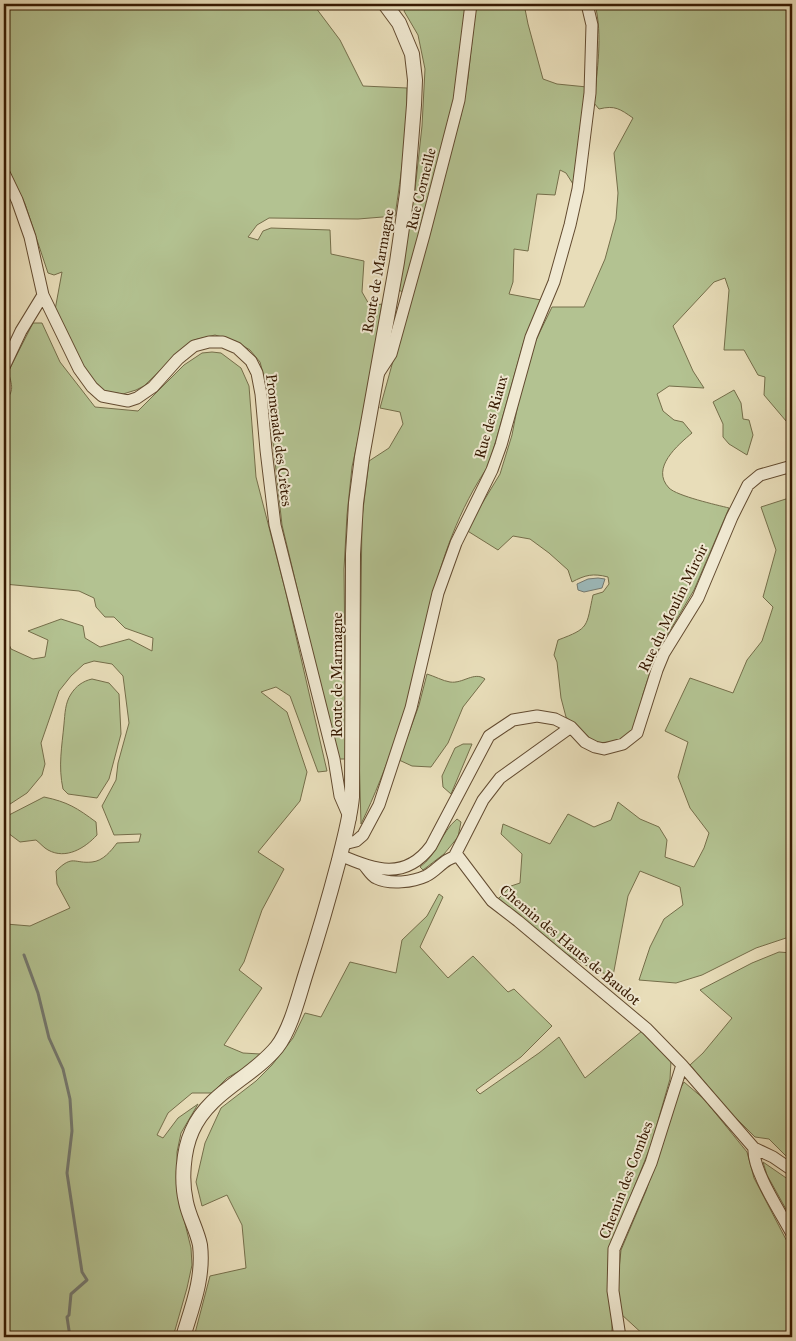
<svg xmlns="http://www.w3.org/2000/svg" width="796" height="1341" font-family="'IM FELL Great Primer',serif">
<rect width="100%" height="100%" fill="#e8ddb9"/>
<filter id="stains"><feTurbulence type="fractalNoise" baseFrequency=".004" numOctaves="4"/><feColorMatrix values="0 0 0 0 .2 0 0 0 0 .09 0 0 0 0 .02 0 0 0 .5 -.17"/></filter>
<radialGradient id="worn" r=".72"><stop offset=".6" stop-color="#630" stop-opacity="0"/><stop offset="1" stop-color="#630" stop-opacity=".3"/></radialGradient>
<!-- green -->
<path fill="#b3c291" stroke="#756e4a" d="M4,4h309l27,36 23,46 44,2c1,44 -6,86 -12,128l-37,3 -89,-1 -12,7 -9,12 10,3 5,-9 8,-3 59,2 1,24 33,7 -2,31 8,14 12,-2 -17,103 -13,60 -5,48 -3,54 2,190h-8l-56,-234 -15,-137 -7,-26 -10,-12 -15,-9 -20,-6 -21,5 -14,11 -36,35 -8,4 -13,4 -21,-3 -18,-22 -29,-59 7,-38 -8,3 -6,-2 -23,-69 -21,-44z
M407,4h59l-10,96 -53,193 -6,-5 18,-98 7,-64 3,-57 -7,-34 -14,-24z
M476,4h48l4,20 15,55 14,5 30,3 -14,97 -7,-11 -6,-3 -5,25 -18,-1 -9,57 -14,-2 -1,33 -4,12 32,6 -17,41 -35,124c-30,43 -48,95 -60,146 -7,30 -12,60 -20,89 -3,12 -8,24 -12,36 -11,30 -22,59 -36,88l-2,-71 3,-235 7,-57 20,-13 14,-24 -3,-12 -20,-4 81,-293 7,-37z
M595,4h41l1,1 15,-1h140v424l-28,-33 1,-18 -7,-2 -14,-25h-20l5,-60 -4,-12 -11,4 -41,44 20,45 11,17 -35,-2 -12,8 6,17 11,9 9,2 9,11c-14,12 -42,35 -23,55 8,8 48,17 60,20l-35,82 -38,64 -13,40 -6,28 -3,7 -15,12 -21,2 -8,-5 -24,-21 -5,-19 -4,-36 -3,-7 4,-15c32,-12 28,-13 35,-45l10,-3 6,-8 -1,-7c-15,-4 -23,-2 -36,5l-4,-12 -19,-17 -19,-14 -17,-3 -15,14 -32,-20 34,-56 12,-39 12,-62 11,-31 17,-35h32l21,-48 11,-40 2,-26 -4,-40 19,-35c-13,-9 -18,-13 -34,-9l-5,-6c3,-33 9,-67 1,-99z
M33,323h9l18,39 35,45 43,4 46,-46 18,-12 10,-1 9,1 20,15 8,18 7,91 30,116 41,178 -9,1 -28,-76 -14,-9 -15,5 26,20 20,60 -7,29 -42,51 26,17 -22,41 -18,52 -5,8 23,18 -38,57 19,8 17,1 -12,12 -21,12 -15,15h-20l-24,20 -11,22 6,3 15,-20 20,-14 -17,29 -4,19 1,43 13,53 1,17 -5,23 -14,49h-169v-416l2,3 24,2 40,-18 -13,-24 -1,-13c17,-17 18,-7 36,-9 11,-1 19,-11 25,-19l22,-1 2,-8 -27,1 -12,-29 14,-26 2,-17 11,-40 -6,-47 -11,-12 -18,-3 -10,3 -13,12 -12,15 -18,52 4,21 -3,11 -15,18 -23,15v-166l3,-2 4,9 22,10 12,-2 3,-17 -20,-9 33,-12 22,7 2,12 15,9 29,-8 23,12 1,-13 -28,-10 -11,-11h-9l-9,-10 -2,-9 -15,-7 -75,-7v-184c11,-7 8,-16 4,-28z
M734,390l7,13 2,16 6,1 4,15 -6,20 -18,-11 -6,-7v-13l-10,-22z
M792,497v439l-36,12 -54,27 -26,8 -37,-3 11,-33 14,-28 19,-14 -3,-18 -40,-16 -12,25 -15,80c-42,-11 -81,-49 -116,-76l14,-14 9,-3 2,-29 -21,-20 2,-10 47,20 18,-30 26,13 17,-7 7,-18 22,17 19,8 8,13 -2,17 29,10 10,-19 5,-15 -19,-25 -12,-31 10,-35 -23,-11 25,-53 43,15 14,-33 15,-19 11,-34 -10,-10 13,-47 -15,-43z
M427,674c7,2 16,7 23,8 13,2 24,-11 35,-3l-22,28 -15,36 -17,24 -19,-1 -13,-6 20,-55z
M92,679l17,4 10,11 2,40 -12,45 -12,19 -29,-4 -5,-5c-5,-23 -1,-43 1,-65 1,-10 1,-21 7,-30 5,-8 12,-13 21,-15z
M463,744h9l-21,50 -8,-7 -1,-11 13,-28z
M44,797c24,5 33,11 52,25l1,13c-12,13 -31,25 -49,15 -4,-2 -8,-7 -12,-10l-16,2 -16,-12 5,-15z
M457,819l4,3 -3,15 -14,17 -21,16 -3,-3c17,-12 21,-35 37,-48z
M439,894l4,3 -23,50 28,31 25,-22 35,36 6,-3 38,37 -31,31 -45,33 4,4 59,-41 20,-16 26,41 57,-47 29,30 -1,18 -19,66 -39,98v94h-418l16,-61 36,-8 -4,-43 -15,-30 -25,11 -6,-24 9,-39 16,-35 35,-27 16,-16 21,-27 12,-25 16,4 29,-55 46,11 6,-33 25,-24z
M779,952l13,1v209l-23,-23 -14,-2 -25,-25 -40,-47 13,-12 29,-35 -32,-28 52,-27z
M684,1082l20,17 43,53 7,26 38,73v86h-146l-25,-23 -4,-25 4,-39 25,-59 33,-100z
M763,1162l29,20v38l-25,-45z"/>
<!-- water -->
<path fill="#9cb9ba" stroke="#747970" d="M598,578l7,1 -3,9 -18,4 -6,-2 -1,-6 11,-5z"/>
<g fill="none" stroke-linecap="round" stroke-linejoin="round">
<!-- stream -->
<path stroke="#747970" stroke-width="3" d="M4,16l2,-12
M24,955l14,38 11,45 14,31 7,30 2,32 -5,42 15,99 5,8 -16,14 -2,21 -2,2 3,20"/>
<defs>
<path id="minor" d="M4,173l13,27 13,37 13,58 36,74 13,18 10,9 26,5 9,-3 16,-11 25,-28 16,-13 15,-4h14l14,6 14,13 6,12 4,21 5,56 9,75 59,234 6,37 10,23
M4,367l17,-36 22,-36
M378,374l13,-20 33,-119 35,-135 12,-96
M344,844l12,-3 7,-6 16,-30 32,-97 27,-115 18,-50 36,-73 9,-25 30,-108 23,-55 16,-57 8,-36 12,-96 2,-68 -5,-21
M340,855c34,15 65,26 91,-9l58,-110 24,-16 24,-4 18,3 16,8 14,15 10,5 9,2 19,-5 14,-11 20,-63 7,-17 34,-55 34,-81 16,-32 12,-10 32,-9
M454,857l29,-57 17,-22 71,-51
M363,864c4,4 8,12 13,14 14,7 37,4 50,-2 12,-6 18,-18 32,-20l34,45 26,20 129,108 35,36 72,83 19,9 19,13
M754,1148c-2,22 27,65 38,86
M620,1337l-7,-46 1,-42 37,-86 31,-98"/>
<path id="tertiary" d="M183,1337c9,-30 21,-59 17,-92 -3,-15 -11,-28 -14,-43 -5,-21 -3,-51 6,-71 17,-39 60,-53 85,-84 14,-18 22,-52 29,-74 12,-37 23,-75 33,-113 5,-21 11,-41 13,-63l1,-243 3,-51 6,-46 35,-195 10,-69 7,-88 1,-25 -3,-26 -13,-31 -14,-19"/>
</defs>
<!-- minor casing -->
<use href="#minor" stroke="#634b30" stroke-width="13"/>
<!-- tertiary casing -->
<use href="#tertiary" stroke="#634b30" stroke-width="16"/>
<!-- minor -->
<use href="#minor" stroke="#f0e9d2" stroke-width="11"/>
<!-- tertiary -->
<use href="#tertiary" stroke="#f0e9d2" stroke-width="14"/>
</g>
<g text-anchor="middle" stroke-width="4" stroke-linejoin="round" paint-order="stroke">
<!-- street labels -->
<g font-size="15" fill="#371a02" stroke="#f0e9d2">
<text transform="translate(421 189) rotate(-76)" y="5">Rue Corneille</text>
<text transform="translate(378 271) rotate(-80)" y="5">Route de Marmagne</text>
<text transform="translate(491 417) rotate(-74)" y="5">Rue des Riaux</text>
<text transform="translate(279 440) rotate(83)" y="5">Promenade des Crêtes</text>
<text transform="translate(673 608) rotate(-64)" y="5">Rue du Moulin Miroir</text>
<text transform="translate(337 675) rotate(-90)" y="5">Route de Marmagne</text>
<text transform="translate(570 945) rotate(40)" y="5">Chemin des Hauts de Baudot</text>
<text transform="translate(626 1180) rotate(-69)" y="5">Chemin des Combes</text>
</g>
</g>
<!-- margin -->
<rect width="796" height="1341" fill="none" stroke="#e8ddb9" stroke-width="20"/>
<rect x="5" y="5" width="786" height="1331" fill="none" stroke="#371a02" stroke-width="2.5"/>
<rect x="10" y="10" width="776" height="1321" fill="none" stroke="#371a02"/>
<rect width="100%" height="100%" filter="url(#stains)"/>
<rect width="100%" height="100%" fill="url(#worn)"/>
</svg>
